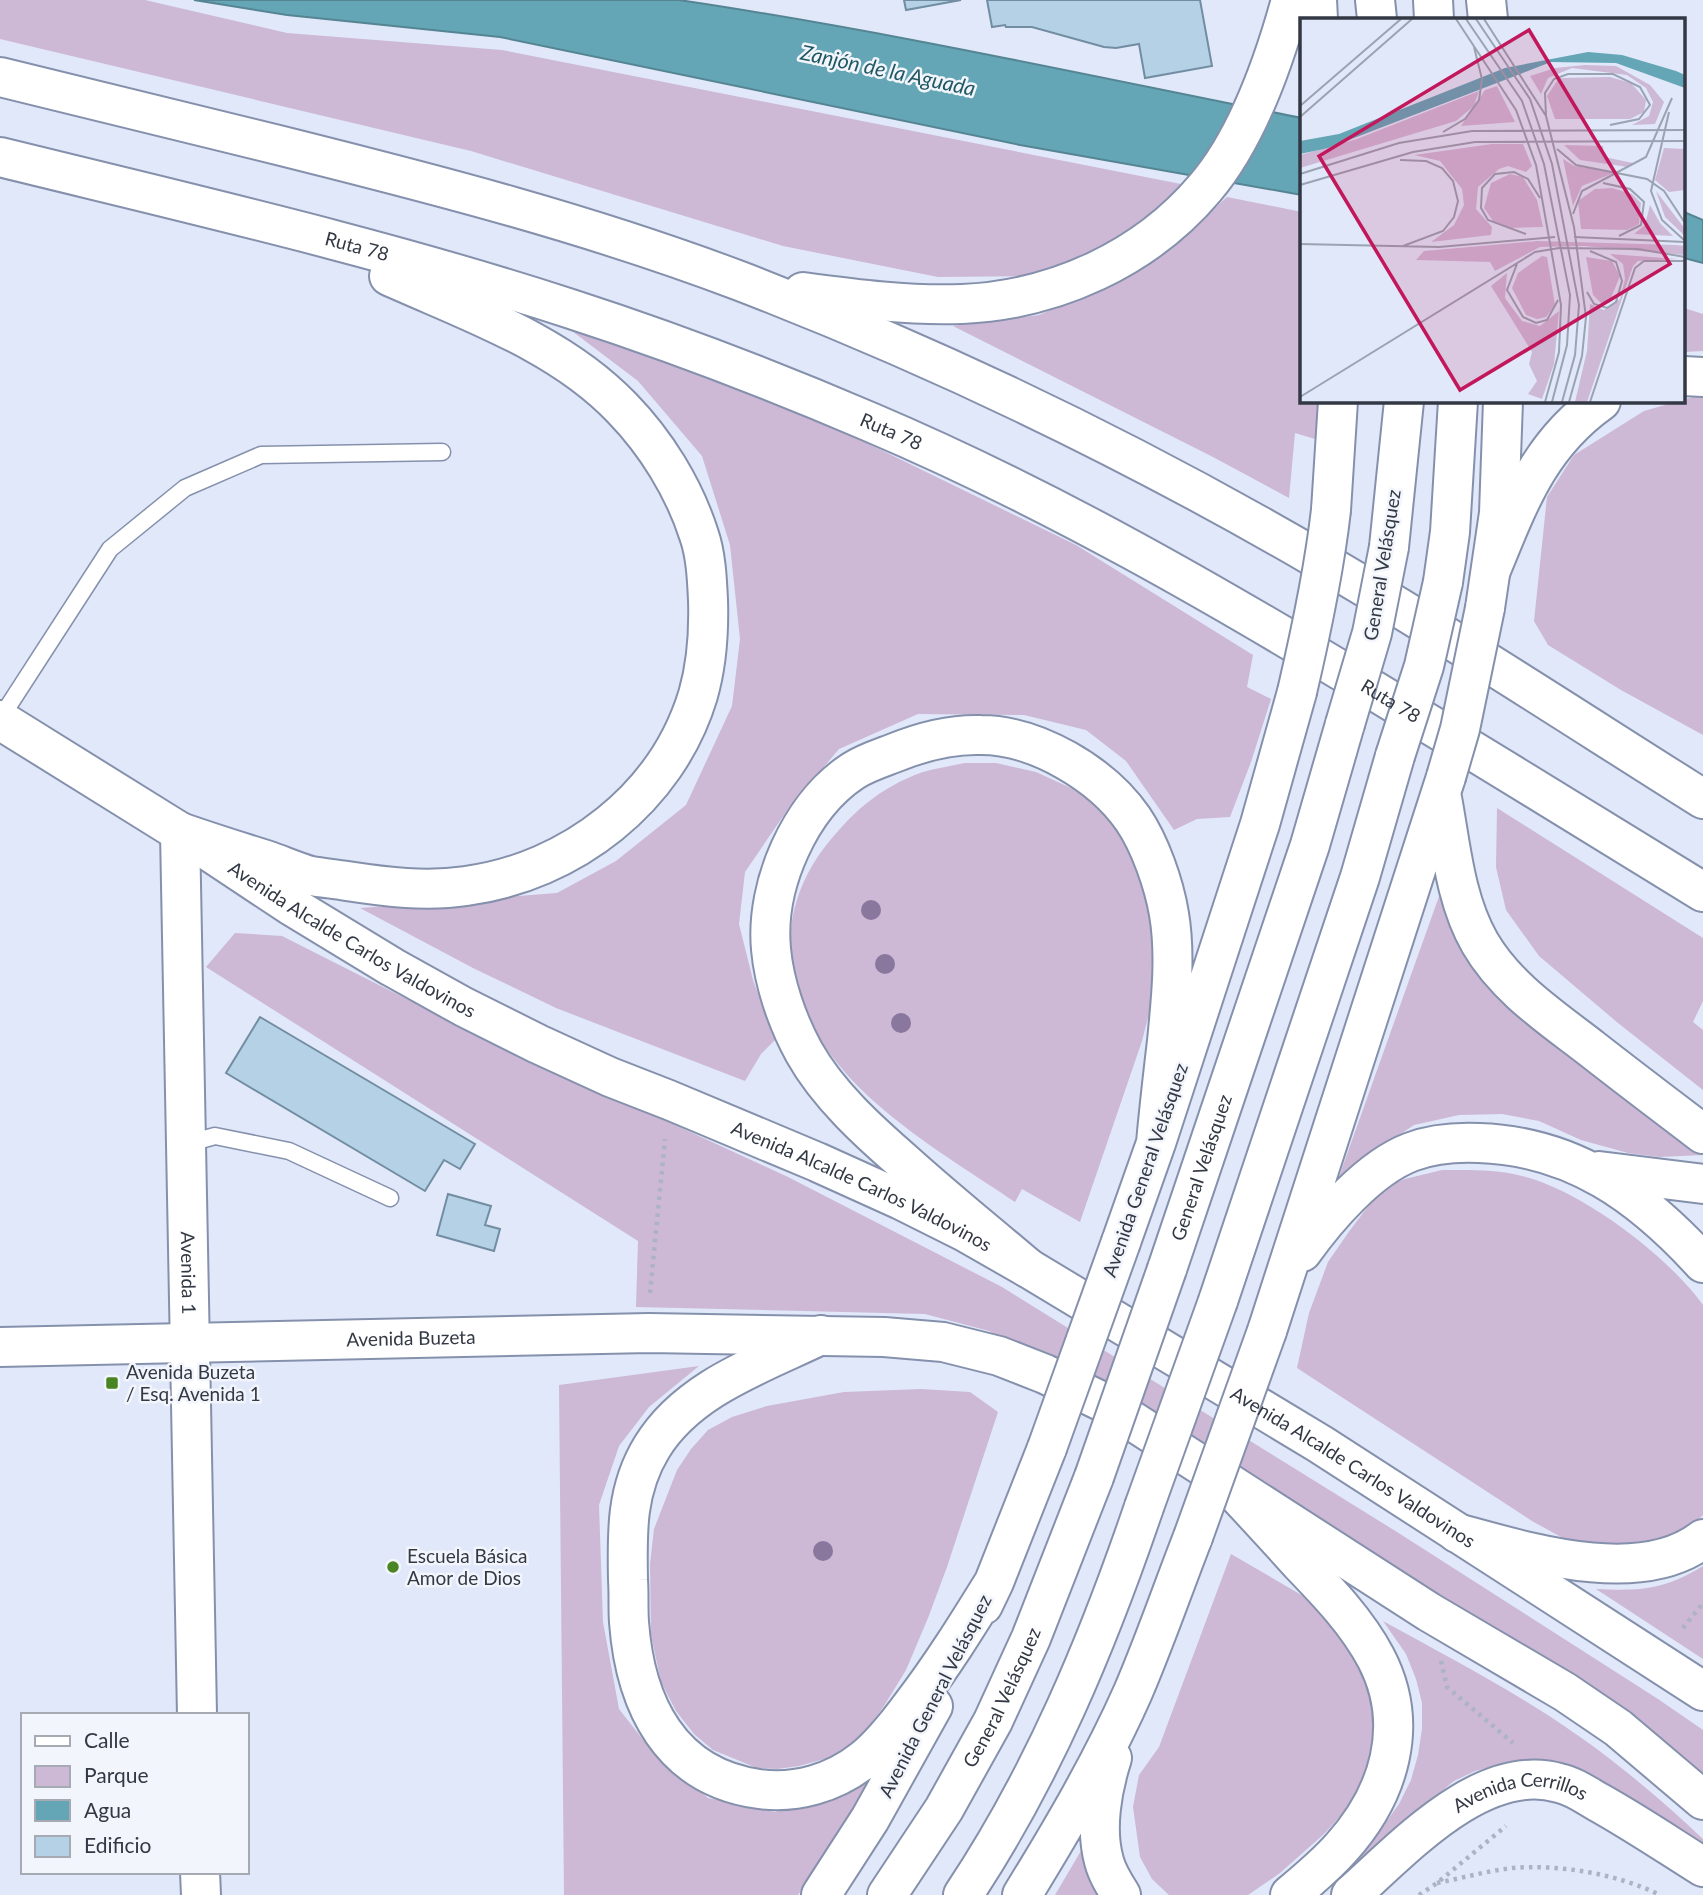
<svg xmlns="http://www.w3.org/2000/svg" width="1703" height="1895" font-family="Lato,sans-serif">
<rect width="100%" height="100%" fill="#e0e8fa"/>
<!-- green -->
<path fill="#cdb8d5" d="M0,0h145l142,33 215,17 684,135 -81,67 -68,24 -99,1 -155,-31 -312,-95 -471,-112z
M1227,197l75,15v189h17l-4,38 -20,-6 -6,65 -76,-41 -260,-131 86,-11 77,-34 61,-39z
M1684,308l19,6v37l-19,1z
M568,328l233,83 275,134 177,110 -6,32 24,12 -20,63 -21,55 -33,2 -23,11 -48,-69 -40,-31 -62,-15 -106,-1 -79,35 -53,63 -41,60 -6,52 14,56 22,60 -14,14 -16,27 -189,-73 -83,-40 -113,-60 197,-15 59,-32 70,-56 46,-99 8,-67 -10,-94 -28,-89 -64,-75z
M1703,394v341l-82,-45 -73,-45 -14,-24 13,-124 27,-42 70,-44z
M965,763h31l40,9 37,17 29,18 20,20 33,87 -2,84 -11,43 -62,181 -58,-33 -7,13c-78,-53 -172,-104 -212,-194 -5,-11 -6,-24 -9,-36 -10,-42 2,-85 27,-120 29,-38 57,-64 102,-80 14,-4 28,-6 42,-9z
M1497,808l206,130v63l-10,21 10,8v60l-85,-67 -79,-67 -33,-46 -10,-43z
M1442,888l261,261v6l-44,2 -31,-4 -47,-13 -42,-19 -37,-7 -43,1 -45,10 -30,20 -54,57z
M235,933l47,3 170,86 336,155 214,110 395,245 261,167 45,31v50l-142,-105 -301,-196 -271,-148 -64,-17 -289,-7 2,-66 -432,-274z
M1442,1170c27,0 54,-1 80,6 59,14 146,80 181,129v210l-12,12 -55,25 -66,-10 -38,-21 -235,-153 12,-55 19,-51 20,-29 33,-44 24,-10z
M699,1366l-50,41 -30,39 -20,59 4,117 16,87 36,46 53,43 67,14 101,-32 -78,115h-234l-5,-510z
M921,1389l49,3 28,20 -51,155 -19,51 -22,52 -22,36 -16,22 -17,16 -23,14 -29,8 -22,3 -20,-1 -44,-18 -19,-16 -18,-23 -15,-29 -10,-47 -1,-71 4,-35 23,-59 14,-21 17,-19 24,-13 35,-11 77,-14z
M1231,1554l79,46 44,43 26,78 -19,67 -17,24 -20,22 -44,39 -32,22h-79l-17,-16 -12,-22 -7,-50 6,-32 20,-28z
M1703,1566v93l-107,-70c45,2 68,1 107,-23z
M1383,1621c67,37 137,73 200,118 42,30 82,64 120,100v17l-178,-91 -25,-1 -25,7 -21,10 -66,54 -67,60h-11l74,-70 15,-21 12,-24 7,-25 4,-26v-26l-6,-24 -10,-25z
M1085,1844l20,51h-50z"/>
<!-- water -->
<path fill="#64a6b5" stroke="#558593" stroke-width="2" d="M194,0h485c209,31 416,77 623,118v77l-282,-50 -520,-108 -213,-22z
M1684,212l19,8v43l-19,-5z"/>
<!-- building -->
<path fill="#b4d1e5" stroke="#728da1" stroke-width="2" d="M904,0h57l-55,10z
M987,0h213l12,66 -67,12 -6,-34 -23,4 -12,-1 -72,-20h-26l-1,-2 -13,2z
M260,1017l215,127 -15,25 -16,-9 -19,31 -199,-118z
M448,1194l43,12 -6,19 15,4 -6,22 -57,-16z"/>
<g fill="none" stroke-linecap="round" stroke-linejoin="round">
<defs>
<path id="lane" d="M0,719l110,-170 75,-61 76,-33 181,-3
M186,1144l29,-8 74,15 101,47"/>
<g id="secondary">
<path id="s1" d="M0,720l180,112 110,73 102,62 72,40 74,37 72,33 59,23 148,62 84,38 64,32 63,36 292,176 383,247"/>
<path id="s2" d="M180,832l17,883"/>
<path id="s3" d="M0,1347l649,-14 235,4 59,5 56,14 46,18 58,28 326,210 136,80 53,36 85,72"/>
<path d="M200,1872l1,23"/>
<path id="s4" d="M1351,1895c52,-46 131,-134 208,-112 14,3 27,12 39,19 36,20 70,43 105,65"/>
</g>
<path id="primary" d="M1317,0l1,19
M1486,0l2,19
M1331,510l7,-109
M1485,608l14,-95 4,-112
M1442,798c9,48 13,102 38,145 26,45 72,75 112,106 37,29 74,57 111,85
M1599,1171l104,13
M1121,1242l35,-99 104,-319 37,-132
M1302,1252c25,-35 67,-84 109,-100 21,-8 45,-10 68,-9 94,3 162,52 224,120
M1028,1268c-41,-35 -82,-68 -122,-104 -37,-32 -78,-69 -102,-112 -17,-31 -30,-69 -33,-103 -6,-64 29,-143 82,-178 12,-8 28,-13 41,-18 27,-11 58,-19 87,-18 55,0 121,39 152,84 17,25 31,65 36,95 7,41 2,86 -2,127 -4,34 -8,68 -11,102
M1267,1331l179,-554
M821,1335c-60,29 -133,53 -169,112 -26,42 -25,85 -24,133 1,14 0,28 1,42 6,82 41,155 130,167 37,5 75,-6 104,-29 19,-15 35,-36 49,-55 30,-39 56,-81 82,-123
M1221,1477c26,28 53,57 79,86 28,29 57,59 76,95 35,67 13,137 -35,190 -15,17 -33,32 -51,47
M1457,1533c70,19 183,55 246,6
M983,1605l11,-23 53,-134
M1112,1758c-10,31 -17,71 -8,103 3,12 10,23 17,34
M821,1895l49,-76 63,-113
M1022,1895c40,-65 80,-133 111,-203 22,-51 40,-104 60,-155"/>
<g id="highway">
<path d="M1375,0l2,19"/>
<path d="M1433,0l1,19"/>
<path d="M0,77c94,23 188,46 282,69 156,39 307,78 458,135 200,77 396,172 581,280 130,76 255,158 382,238"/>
<path id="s5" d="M0,157c191,47 384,91 571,152 102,33 201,71 299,113 179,76 347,173 513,274 107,65 213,130 320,196"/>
<path d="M803,292c53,7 106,14 159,12 93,-4 183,-45 243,-116 42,-49 69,-126 86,-188"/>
<path d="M1684,376l19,1"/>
<path d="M1389,547l15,-146"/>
<path d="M1491,570c28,-68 48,-125 110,-169"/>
<path d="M1443,582l7,-50 8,-131"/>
<path d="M180,832c29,10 57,19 86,28 15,5 30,12 45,16 12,2 24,3 36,5 39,6 79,11 119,5 105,-14 201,-88 232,-191 9,-31 11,-63 10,-95 -1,-21 -2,-45 -9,-65 -15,-47 -43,-92 -77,-127 -62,-65 -153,-96 -233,-132"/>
<path id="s6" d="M1167,1269l143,-424 35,-121"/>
<path d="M1218,1301l142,-424 35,-121"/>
<path id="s7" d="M887,1895l57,-86 49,-88 38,-83 63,-161"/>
<path d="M963,1895c80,-120 135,-253 181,-388"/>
</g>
</defs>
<!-- lane casing -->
<use href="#lane" stroke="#8591ac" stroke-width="19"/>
<!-- secondary casing -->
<use href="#secondary" stroke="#8591ac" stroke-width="42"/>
<!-- primary casing -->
<use href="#primary" stroke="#8591ac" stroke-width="42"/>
<!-- highway casing -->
<use href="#highway" stroke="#8591ac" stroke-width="42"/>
<!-- path -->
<path stroke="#acb3c3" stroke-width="4.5" stroke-dasharray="3.5 5" stroke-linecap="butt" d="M650,1293l15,-154
M1683,1628l20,-25
M1441,1661l6,26 66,56
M1437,1883c25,-5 50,-12 75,-15 47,-4 106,6 148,27
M1419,1895l18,-12 69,-57"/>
<!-- lane -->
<use href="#lane" stroke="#fff" stroke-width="16"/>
<!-- secondary -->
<use href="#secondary" stroke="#fff" stroke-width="38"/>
<!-- primary -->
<use href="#primary" stroke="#fff" stroke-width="38"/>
<!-- highway -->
<use href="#highway" stroke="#fff" stroke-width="38"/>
<defs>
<path id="primary-bridge" d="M1297,692c14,-60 27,-120 34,-182
M1446,777l14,-48 25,-121
M1047,1448l74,-206
M1193,1537l74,-206"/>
<path id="highway-bridge" d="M1345,724l27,-91 17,-86
M1395,756l29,-90 19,-84
M1094,1477l73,-208
M1144,1507l74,-206"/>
</defs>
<!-- primary-bridge casing -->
<use href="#primary-bridge" stroke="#8591ac" stroke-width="42" stroke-linecap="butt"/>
<!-- highway-bridge casing -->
<use href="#highway-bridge" stroke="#8591ac" stroke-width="42" stroke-linecap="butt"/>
<!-- primary-bridge -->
<use href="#primary-bridge" stroke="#fff" stroke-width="38"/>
<!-- highway-bridge -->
<use href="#highway-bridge" stroke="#fff" stroke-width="38"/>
</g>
<!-- trees -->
<g fill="#8a779d">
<circle cx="871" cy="910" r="10"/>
<circle cx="885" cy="964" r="10"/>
<circle cx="901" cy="1023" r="10"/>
<circle cx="823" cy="1551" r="10"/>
</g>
<!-- markers -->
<g fill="#4a8523" stroke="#f2f5fb" stroke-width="2.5">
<rect x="105" y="1376" width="14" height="14" rx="3.5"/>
<circle cx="393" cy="1567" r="7"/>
</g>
<g text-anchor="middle" stroke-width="5" stroke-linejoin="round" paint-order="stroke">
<!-- street labels -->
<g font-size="19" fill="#333944" stroke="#f2f5fb">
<text dy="7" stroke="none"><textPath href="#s5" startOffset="368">Ruta 78</textPath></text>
<text dy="7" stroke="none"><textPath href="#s5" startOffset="934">Ruta 78</textPath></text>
<text transform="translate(1382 565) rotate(-81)" y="7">General Velásquez</text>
<text dy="7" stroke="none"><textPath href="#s5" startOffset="1502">Ruta 78</textPath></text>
<text dy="7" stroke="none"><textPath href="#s1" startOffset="415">Avenida Alcalde Carlos Valdovinos</textPath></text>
<text dy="7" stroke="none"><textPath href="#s6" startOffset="107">General Velásquez</textPath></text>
<text transform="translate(1145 1170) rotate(-71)" y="7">Avenida General Velásquez</text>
<text dy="7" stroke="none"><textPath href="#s1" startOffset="982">Avenida Alcalde Carlos Valdovinos</textPath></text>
<text dy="7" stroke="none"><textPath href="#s2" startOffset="441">Avenida 1</textPath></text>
<text dy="7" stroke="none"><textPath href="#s3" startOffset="411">Avenida Buzeta</textPath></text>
<text dy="7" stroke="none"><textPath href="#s1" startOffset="1549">Avenida Alcalde Carlos Valdovinos</textPath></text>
<text transform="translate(935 1696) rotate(-63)" y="7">Avenida General Velásquez</text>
<text dy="7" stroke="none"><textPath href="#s7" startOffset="229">General Velásquez</textPath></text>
<text dy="7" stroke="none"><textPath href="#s4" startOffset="206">Avenida Cerrillos</textPath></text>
</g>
<!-- poi labels -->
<g font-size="19" fill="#333944" stroke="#f2f5fb" text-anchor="start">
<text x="126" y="1379">Avenida Buzeta<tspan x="126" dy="22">/ Esq. Avenida 1</tspan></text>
<text x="407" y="1563">Escuela Básica<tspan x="407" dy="22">Amor de Dios</tspan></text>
</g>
<!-- water labels -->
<g font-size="21" font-style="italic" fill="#1f5763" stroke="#f2f5fb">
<text transform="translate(888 71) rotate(12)" y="7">Zanjón de la Aguada</text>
</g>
</g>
<!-- overview -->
<g transform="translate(1300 18)">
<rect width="385" height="385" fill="#e0e8fa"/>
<path d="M285,47l31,1 34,19 14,17 -9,22 -23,1 17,-9 4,-14 -7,-14 -19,-13 -55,-7 -24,10 -7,16 -11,-18 25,-8zM310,59l21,6 15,17 -2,12 -14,7h-75l-8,-23 12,-18zM197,68l18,36 -54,4 24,-36zM179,73l-5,15 -18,15 -156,47v-13l57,-16zM192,126h31l9,22 -6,6 -18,-6 -9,3 -21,18 -2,22 16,18 -1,8 -60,7 23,-17 10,-20 -2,-16 -22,-28 -26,-6zM264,127l39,1 1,11 29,6 -5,4 -48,-7zM364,130l21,1v41l-16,2 -14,-12zM263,141l11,7 42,6 -34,14 -9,20zM210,156l13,3 14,23 6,27 -34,1 -16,-7 -9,-13 7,-25zM312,170l20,6 9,9 -2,21 -12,6 -46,-1 -3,-28 17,-12zM356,173l29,38v7l-20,-19zM350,187l10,18 13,13 -39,-2 11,-9zM238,223l138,4 9,1v9l-101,-9 -44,1 -45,24 -5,-9 -74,-2 8,-9zM310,236l68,5 -40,2 -5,5 -46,136h-12l12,-51 3,-47 14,6 16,-11 5,-20 -2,-15zM242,238l5,1 8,48 -9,12 -9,2 -11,-4 -14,-27 6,-15zM286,239l26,4 8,15 -11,27h-8l-8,-8zM207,255l-2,25 17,23 18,5 19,-15 -5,53 -12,35 -14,-5 9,-13 -8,-17 3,-12 -41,-66z" fill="#cdb8d5"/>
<path d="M288,34l34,3 54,16 9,4v13l-69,-25 -65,-1 -223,86 -28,6v-13l39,-7 166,-66z" fill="#64a6b5"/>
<path fill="none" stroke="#9ba2b1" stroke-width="2" d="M156,1l60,91 20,55 25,140 -2,47 -14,50M166,1l56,82 22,63 26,131 -3,50 -15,57M176,1l54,80 22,65 27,141 -4,50 -13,47M184,1l62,97 28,111 12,90 -4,39 -13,46M0,88l101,-87M369,94l-18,79 11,29 22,20M246,98l-1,-23 9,-14 14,-5h45l27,13 10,18 -11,14 -29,6M0,99l112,-98M143,114l22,-13 14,-19 3,-21 -8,-32M257,131l19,16 71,14 17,12 21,32M100,142l26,1 16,7 11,13 5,20 -4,16 -11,14 -40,15M0,156l99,-31 73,-12 213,-1M303,165l27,6 14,13 -3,23 -22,11M0,167l113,-33 62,-10 210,-1M273,196l9,-23 64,-34 26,-59M226,216l-38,-14 -7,-12 1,-20 13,-14 19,-2 14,7 12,19M274,219l111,5M0,226l139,3 116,-10M217,246l-10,26 16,27 13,6 11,-3 11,-20M287,274l7,12 13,4 9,-6 6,-21 -6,-19 -26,-11M0,379l235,-145 24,-4 79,1 47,8M290,384l45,-134 9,-7h41"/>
<path fill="#c2185b" fill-opacity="0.15" stroke="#c2185b" stroke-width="3.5" d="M229,12l141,234 -210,126 -141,-234z"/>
<rect width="385" height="385" fill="none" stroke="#333944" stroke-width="3.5"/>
</g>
<!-- legend -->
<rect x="21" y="1713" width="228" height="161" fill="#f2f5fb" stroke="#a6aab2" stroke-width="2"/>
<rect x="35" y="1736" width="35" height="10" fill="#ffffff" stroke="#a6aab2" stroke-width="2"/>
<text x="84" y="1748" font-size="21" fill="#333944">Calle</text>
<rect x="35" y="1766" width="35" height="21" fill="#cdb8d5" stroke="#a6aab2" stroke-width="2"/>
<text x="84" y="1783" font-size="21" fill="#333944">Parque</text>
<rect x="35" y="1800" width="35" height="21" fill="#64a6b5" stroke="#a6aab2" stroke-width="2"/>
<text x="84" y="1818" font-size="21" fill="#333944">Agua</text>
<rect x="35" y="1836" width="35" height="21" fill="#b4d1e5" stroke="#a6aab2" stroke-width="2"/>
<text x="84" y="1853" font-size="21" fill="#333944">Edificio</text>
</svg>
